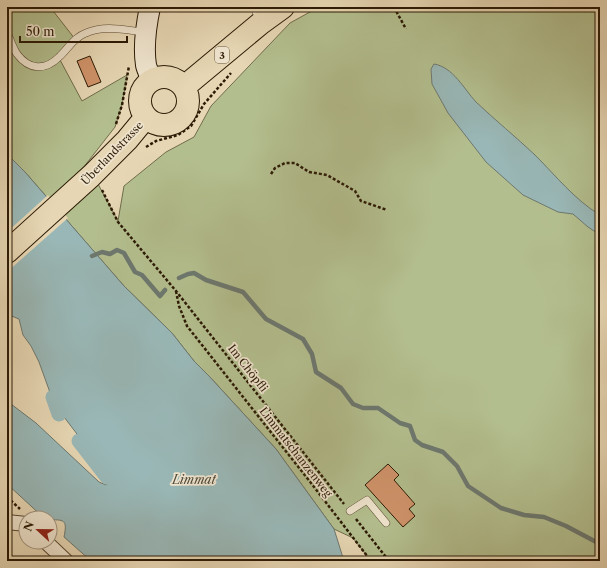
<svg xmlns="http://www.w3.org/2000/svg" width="607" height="568" font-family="'Libre Caslon Text',serif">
<rect width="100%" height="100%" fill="#e6d6b3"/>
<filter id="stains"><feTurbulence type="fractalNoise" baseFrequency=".005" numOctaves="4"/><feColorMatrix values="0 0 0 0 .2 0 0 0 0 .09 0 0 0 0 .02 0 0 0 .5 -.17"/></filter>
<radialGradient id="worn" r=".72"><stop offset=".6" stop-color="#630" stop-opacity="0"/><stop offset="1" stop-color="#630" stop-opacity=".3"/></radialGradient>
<!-- green -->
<path fill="#b3be8e" stroke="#706c4a" d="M7,7h43l25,32 -16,19 23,43 45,-26 -5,30 -7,22 -32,41 15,16 20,37 6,-35 42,-34 28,-15 17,-31 79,-83 29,-16h281v554h-229l-18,-23 -19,-9 -58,-80 -67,-73 -15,-15 -22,-28 -48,-47 -99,-114 -18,-18z"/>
<!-- water -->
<path fill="#99b7b6" stroke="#6d786f" d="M434,64c19,3 30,25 42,38 19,18 40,35 59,53 21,21 40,45 65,60v20l-12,-8 -15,-13 -15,-2 -35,-17 -37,-33 -38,-49 -16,-29 -1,-15z
M7,154l18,18 99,114 48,47 22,28 15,15 67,73 58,80 10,32h-253l-27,-24c3,-15 2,-18 -14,-17v-2h-6l-37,-34v-83l29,22 63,59 7,3 6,-5 -51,-67v-5l-7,-11 -2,1 -13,-36 -8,-16 -8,-11 -4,-16 -10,-4v-3l-2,8z"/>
<!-- pier -->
<path fill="#e6d6b3" d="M48,195l20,23 -61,54v-40z"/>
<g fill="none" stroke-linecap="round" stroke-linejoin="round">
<!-- stream -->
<path stroke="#6d786f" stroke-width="4.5" d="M92,256l10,-4 8,2 7,-4 7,3 11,19 7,3 18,21 5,-6
M179,278l9,-4 6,-1 12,7 37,12 23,27 37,20 9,15 4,18 25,16 12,16 10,4h15l22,15 10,3 5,14 7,5 21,7 14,14 11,20 33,22 23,7 20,2 22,9 34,18"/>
<!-- canal -->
<path stroke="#99b7b6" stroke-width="15" d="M53,397l6,17
M79,441l28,36 3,-2"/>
</g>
<!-- building -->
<path fill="#d0936a" stroke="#2c1a05" d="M90,56l11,26 -13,5 -11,-26z
M388,464l11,11 -5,5 21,24 -6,5 6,7 -12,11 -38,-42z"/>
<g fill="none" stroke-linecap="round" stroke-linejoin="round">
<defs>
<path id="service" d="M254,7l6,14
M7,32c3,7 6,16 10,22 12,16 28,17 42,3 9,-8 15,-20 27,-24 19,-8 38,-3 58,-1
M350,511l17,-11 19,23"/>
<path id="minor" d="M7,522l19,2
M46,542l20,19"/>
<path id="secondary" d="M150,7c-4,19 -7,39 -4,58 1,5 4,10 6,15"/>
<path id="primary" d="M140 101a24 24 0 1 1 48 0a24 24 0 1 1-48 0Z
M184,87l77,-64 22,-16
M7,252l84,-76 36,-36 19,-23"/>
</defs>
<!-- service casing -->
<use href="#service" stroke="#5a4930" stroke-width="8"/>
<!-- minor casing -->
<use href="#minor" stroke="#5a4930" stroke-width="16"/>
<!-- secondary casing -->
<use href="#secondary" stroke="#2c1a05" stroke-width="22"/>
<!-- primary casing -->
<use href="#primary" stroke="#2c1a05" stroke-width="24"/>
<!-- path -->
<path stroke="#2c1a05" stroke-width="2.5" stroke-dasharray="3 2" stroke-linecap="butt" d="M396,7l-1,2 11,20
M299,11l6,-4
M116,124l6,-19 7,-39
M146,147l10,-6 22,-6 13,-9 13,-22 27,-31
M271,174l4,-6 10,-5h10l14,9 18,3 28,16 6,10 26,9
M102,190l16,32 58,69 168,213
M176,291l3,15 8,20 124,157 60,78
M7,497l13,12
M356,519l33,42"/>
<!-- service -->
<use href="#service" stroke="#efe4ce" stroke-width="7"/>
<!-- minor -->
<use href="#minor" stroke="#efe4ce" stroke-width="14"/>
<!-- secondary -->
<use href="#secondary" stroke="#efe4ce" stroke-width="20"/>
<!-- primary -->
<use href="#primary" stroke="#e6d6b3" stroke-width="22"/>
</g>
<g text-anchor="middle" stroke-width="3.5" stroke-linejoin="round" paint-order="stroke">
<!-- shield labels -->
<rect fill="#efe4ce" stroke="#665741" stroke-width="1" x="215" y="47" width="14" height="16" rx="3"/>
<g font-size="10" font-weight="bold" fill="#2c1a05">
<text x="222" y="59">3</text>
</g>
<!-- street labels -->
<g font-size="11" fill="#2c1a05" stroke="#efe4ce">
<text transform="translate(112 153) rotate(-46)" y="4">Überlandstrasse</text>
<text transform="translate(248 368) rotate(52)" y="4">Im Chöpfli</text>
<text transform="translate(296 452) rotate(52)" y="4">Limmatschanzenweg</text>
</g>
<!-- water labels -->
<g font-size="12" font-style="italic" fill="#4d493a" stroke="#efe4ce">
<text x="194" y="484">Limmat</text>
</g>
</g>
<!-- margin -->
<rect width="607" height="568" fill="none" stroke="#e6d6b3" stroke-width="24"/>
<rect x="8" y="8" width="591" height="552" fill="none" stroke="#2c1a05" stroke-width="2"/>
<rect x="12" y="12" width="583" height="544" fill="none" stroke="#2c1a05"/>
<!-- north arrow -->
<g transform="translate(38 530) rotate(292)"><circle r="19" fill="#efe4ce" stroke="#a1937e"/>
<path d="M0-3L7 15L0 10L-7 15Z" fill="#8f2418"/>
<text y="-6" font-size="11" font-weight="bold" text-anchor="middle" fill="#2c1a05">N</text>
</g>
<!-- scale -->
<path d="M20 36v6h107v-6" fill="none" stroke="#2c1a05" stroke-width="2"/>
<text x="26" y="36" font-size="12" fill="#2c1a05" stroke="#efe4ce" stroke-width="3" paint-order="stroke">50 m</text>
<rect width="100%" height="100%" filter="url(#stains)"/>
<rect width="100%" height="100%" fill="url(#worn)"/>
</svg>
